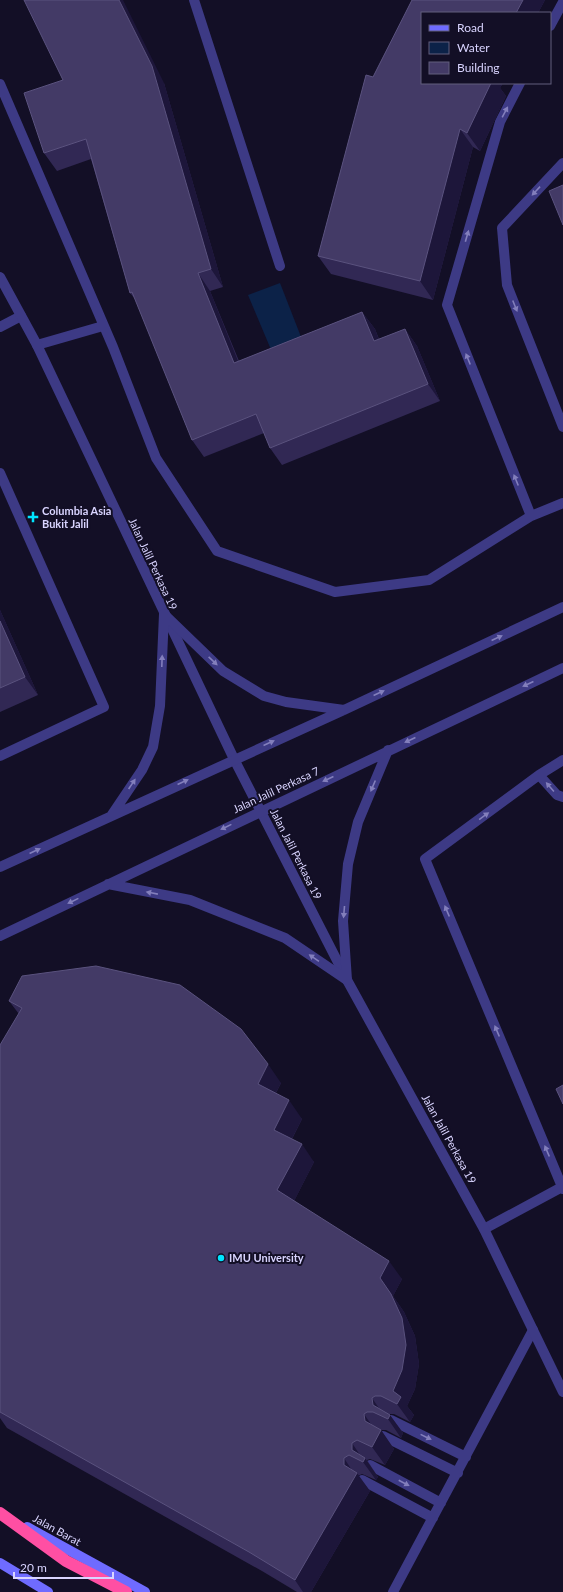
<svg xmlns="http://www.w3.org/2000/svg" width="563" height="1592" font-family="Lato,sans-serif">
<rect width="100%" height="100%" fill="#130f26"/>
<!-- water -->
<path fill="#0c2248" d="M280,283l23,59 -31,10 -24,-57z"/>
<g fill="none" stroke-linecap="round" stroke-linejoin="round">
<!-- service -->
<path stroke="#3d3a85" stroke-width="10" d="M194,0l86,266
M550,26l13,-24
M520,83l-20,39 -53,183 84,211
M0,84l113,263 43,111 61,93 118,41 94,-12 102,-64 32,-13
M563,163l-61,65 5,57 56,142
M0,327l21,-11
M37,345l66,-19
M0,473l104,234 -104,49
M563,760l-24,15 -114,84 138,330
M539,775l18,20 6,2
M484,1229l78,-42
M391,1420l75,37
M383,1436l75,37
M370,1465l71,38
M362,1480l71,38
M393,1592l140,-262"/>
<!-- minor -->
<path stroke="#3d3a85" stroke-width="10" d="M0,277l37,68 197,414 113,221 137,249 79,163"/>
<!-- tertiary -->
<path stroke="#3d3a85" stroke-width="10" d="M164,614l59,57 41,25 22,6 58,8
M111,816l31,-46 11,-23 7,-41 4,-92
M0,867l344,-157 219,-103
M108,884l82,16 95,38 62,42
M0,936l563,-268
M347,980l-4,-59 5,-57 10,-42 30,-72"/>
<!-- secondary -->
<path stroke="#6f6bff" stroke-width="10" d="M27,1527l118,65
M0,1563l48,29"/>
<!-- motorway -->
<path stroke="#ff4fa3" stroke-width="12" d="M0,1513l66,48 60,31"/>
</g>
<!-- wall -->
<path fill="#312854" d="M412,0h133l-7,13h-116v70h81l-3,5 6,8 -26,55 -7,-4 -40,153 -102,-26 -13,-18 48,-181 7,2z
M164,83l59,204 -13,4 29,70 123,-49 13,17 4,10 26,-10 12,17 23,55 -158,64 -12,-17 -6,-15 -60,24 -12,-17 -57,-141 -5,-6 -39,-134 -34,12 -13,-18z
M0,610l38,85 -38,17z
M9,1001l272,82 -5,10 26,26 -10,20 22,23 -20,39 108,78 -9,17 11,16 11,24 4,28 -4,25 -8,17 7,9 -4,7 -16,-8h-5l14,19 -2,5 -15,-8h-5l13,19 -9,16 -15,-6 -3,1 11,17 -2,3 -14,-6 -4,2 12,15 -59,101h-14l-35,-21 -255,-143 -7,-10v-373l19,-31z"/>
<!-- shaded-wall -->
<path fill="#1d163a" d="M119,0h4l41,83 59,204 -12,-18z
M523,0h22l-7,13h-22z
M491,83h12l-3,5 6,8 -26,55 -13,-18z
M460,129l13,18 -40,153 -13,-19z
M198,273l12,18 36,90 -12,-18z
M362,312l13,17 11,30 -12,-18z
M405,329l12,17 23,55 -12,-17z
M0,610l38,85 -13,-18 -25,-56z
M268,1064l13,19 -10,19 -13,-18z
M289,1100l13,19 -15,29 -13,-18z
M302,1144l12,18 -24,47 -13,-19z
M389,1261l13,18 -9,17 11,16 11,24 4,28 -4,25 -8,17 7,9 -4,7 -13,-18 -4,-13 -13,-113z
M372,1398l13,19 -12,-12z
M364,1414l13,19 4,-3 13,19 -9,16 -13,-18 -7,-26z
M390,1415l13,18 -2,5 -13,-19z
M352,1443l12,18 1,-3 13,19 -2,3 -13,-18 -11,-12z
M344,1458l11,17 2,-2 13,18 -59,101h-8l-8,-12z"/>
<!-- building -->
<path fill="#433a66" stroke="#5a527e" d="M24,0h95l33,66 59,203 -13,4 36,90 128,-51 12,29 31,-12 23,55 -158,64 -14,-34 -64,26 -60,-148 -2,1 -44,-154 -42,14 -20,-60 39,-13z
M412,0h111l-7,13h-94v70h69l-24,50 -7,-4 -40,152 -102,-25 48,-181 7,2z
M563,185v40l-14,-34z
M0,621l25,56 -25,11z
M96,966l84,19 61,44 27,35 -10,20 31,16 -15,30 28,14 -25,46 112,71 -9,17 11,16 11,24 4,27 -4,25 -9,21 8,6 -4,7 -16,-8h-6l-3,2 1,7 17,10 -2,4 -15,-7h-6l-3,2 1,7 16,9 -9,17 -15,-7 -5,3v7l13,8 -2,4 -14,-7 -5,3v7l13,8 -62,107 -46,-28 -249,-140v-367l22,-37 -13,-7 13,-25z
M563,1085v19l-7,-15z"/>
<!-- one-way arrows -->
<defs><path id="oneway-solid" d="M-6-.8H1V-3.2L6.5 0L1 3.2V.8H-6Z"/></defs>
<g fill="#837fbc">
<use href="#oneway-solid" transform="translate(505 112) rotate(-62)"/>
<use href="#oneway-solid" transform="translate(536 191) rotate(133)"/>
<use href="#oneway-solid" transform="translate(467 236) rotate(-74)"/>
<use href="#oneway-solid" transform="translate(515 306) rotate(68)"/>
<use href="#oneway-solid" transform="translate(468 359) rotate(-112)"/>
<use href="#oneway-solid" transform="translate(516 480) rotate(-112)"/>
<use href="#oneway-solid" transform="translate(497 638) rotate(-25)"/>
<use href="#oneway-solid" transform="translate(162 661) rotate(-88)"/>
<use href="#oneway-solid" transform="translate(213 661) rotate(43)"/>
<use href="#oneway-solid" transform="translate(528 684) rotate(155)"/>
<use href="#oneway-solid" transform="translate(379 693) rotate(-25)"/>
<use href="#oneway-solid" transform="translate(410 740) rotate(155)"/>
<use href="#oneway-solid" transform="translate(269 743) rotate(-24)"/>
<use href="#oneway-solid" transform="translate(328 779) rotate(155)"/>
<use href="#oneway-solid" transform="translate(183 782) rotate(-25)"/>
<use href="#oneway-solid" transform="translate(132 784) rotate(-56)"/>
<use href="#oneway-solid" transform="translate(373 786) rotate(113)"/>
<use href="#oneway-solid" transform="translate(550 787) rotate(-131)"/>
<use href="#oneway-solid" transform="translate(484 816) rotate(-36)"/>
<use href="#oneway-solid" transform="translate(226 827) rotate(154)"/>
<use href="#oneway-solid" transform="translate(35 851) rotate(-25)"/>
<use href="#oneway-solid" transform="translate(152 893) rotate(-169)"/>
<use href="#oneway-solid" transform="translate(73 901) rotate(154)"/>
<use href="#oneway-solid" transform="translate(447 911) rotate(-113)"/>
<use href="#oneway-solid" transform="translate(344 912) rotate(95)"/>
<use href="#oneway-solid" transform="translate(314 958) rotate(-146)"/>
<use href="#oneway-solid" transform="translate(497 1031) rotate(-113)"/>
<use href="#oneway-solid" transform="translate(547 1151) rotate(-113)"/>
<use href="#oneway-solid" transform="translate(426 1437) rotate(26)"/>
<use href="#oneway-solid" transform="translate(404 1483) rotate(28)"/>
</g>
<!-- markers -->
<g fill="#00e5ff" stroke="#130f26" stroke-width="1.5">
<path d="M31 511h4v4h4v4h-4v4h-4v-4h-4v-4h4z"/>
<circle cx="221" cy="1258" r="4"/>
</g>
<g text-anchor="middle" stroke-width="4" stroke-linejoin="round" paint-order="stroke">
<!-- poi labels -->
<g font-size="11" font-weight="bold" fill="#d9d4ff" stroke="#130f26" text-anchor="start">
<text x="42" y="515">Columbia Asia<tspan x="42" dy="13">Bukit Jalil</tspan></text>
<text x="229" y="1262">IMU University</text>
</g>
<!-- street labels -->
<g font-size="11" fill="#d9d4ff" stroke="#130f26">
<text transform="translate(153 564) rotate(65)" y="4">Jalan Jalil Perkasa 19</text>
<text transform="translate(276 790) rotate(-25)" y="4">Jalan Jalil Perkasa 7</text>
<text transform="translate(296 854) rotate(63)" y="4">Jalan Jalil Perkasa 19</text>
<text transform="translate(449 1139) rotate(61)" y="4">Jalan Jalil Perkasa 19</text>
<text transform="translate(57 1530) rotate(29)" y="4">Jalan Barat</text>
</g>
</g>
<!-- legend -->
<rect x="421" y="12" width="130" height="72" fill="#130f26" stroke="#625e7d"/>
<rect x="429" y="25" width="20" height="6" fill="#6f6bff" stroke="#625e7d"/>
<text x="457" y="32" font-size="12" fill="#d9d4ff">Road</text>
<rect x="429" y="42" width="20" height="12" fill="#0c2248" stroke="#625e7d"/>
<text x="457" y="52" font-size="12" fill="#d9d4ff">Water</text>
<rect x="429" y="62" width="20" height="12" fill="#433a66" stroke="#625e7d"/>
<text x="457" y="72" font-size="12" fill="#d9d4ff">Building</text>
<!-- scale -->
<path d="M14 1572v6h99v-6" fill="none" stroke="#d9d4ff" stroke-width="2"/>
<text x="20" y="1572" font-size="12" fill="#d9d4ff" stroke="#130f26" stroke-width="3" paint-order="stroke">20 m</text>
</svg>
